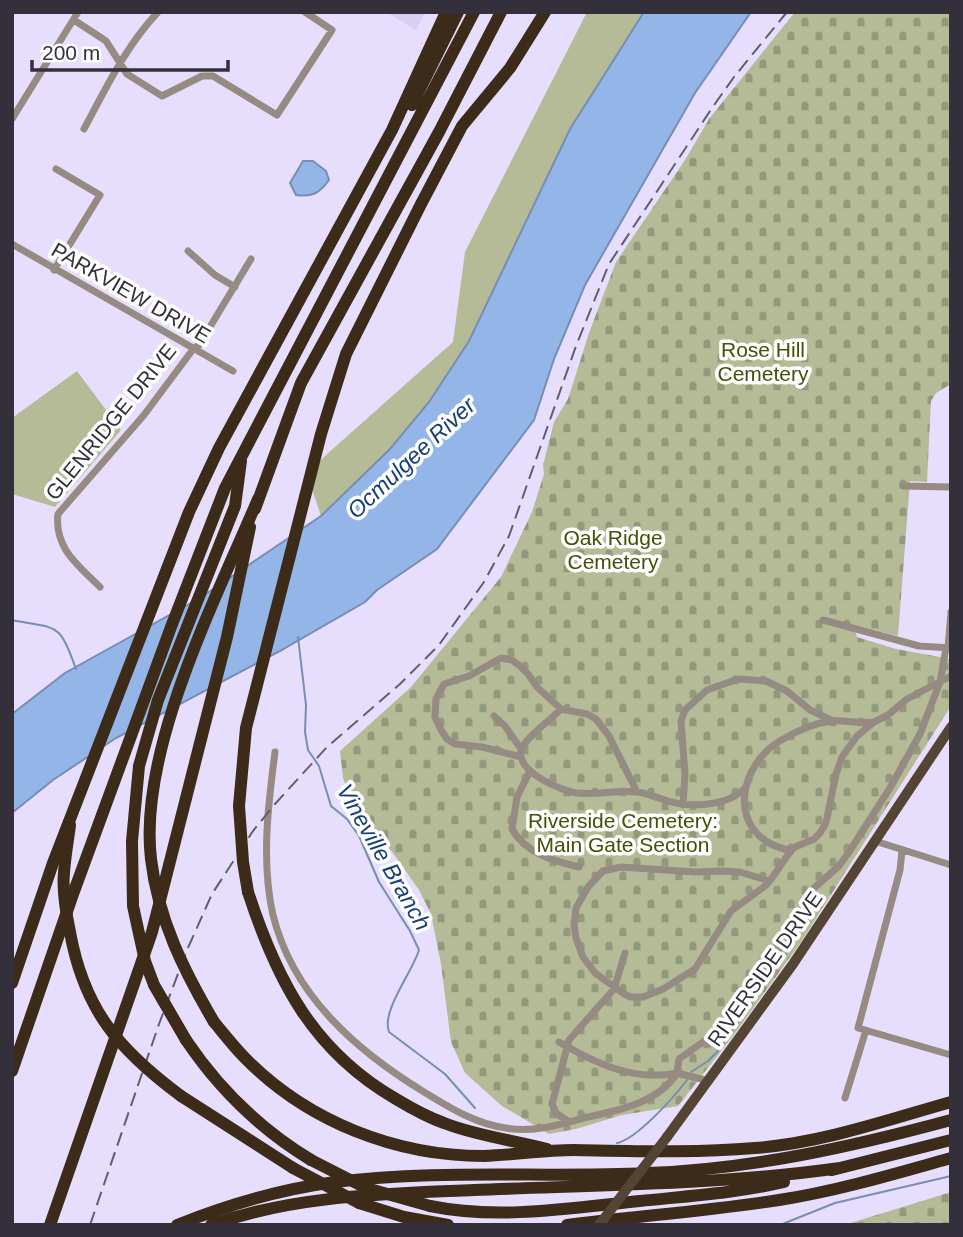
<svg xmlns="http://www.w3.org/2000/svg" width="963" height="1237" font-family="Helvetica,sans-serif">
<defs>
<pattern id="cemetery-stones" width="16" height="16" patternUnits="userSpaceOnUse" patternTransform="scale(1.75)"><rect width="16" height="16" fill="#b5bb96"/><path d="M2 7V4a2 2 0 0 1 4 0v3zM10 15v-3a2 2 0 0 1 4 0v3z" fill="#94987c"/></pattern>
</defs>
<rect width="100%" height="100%" fill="#e6defc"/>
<!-- built -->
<path fill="#d8cff2" d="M386,12h39l-9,18z"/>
<!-- green -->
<path fill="#b5bb96" d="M587,12h57l-74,117 -101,212 -40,61 -39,47 -69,67 -14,-42 19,-19 127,-113 12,-90z
M77,371l44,59 -66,77 -43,-13v-76z"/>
<!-- cemetery -->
<path fill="url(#cemetery-stones)" d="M795,12h156v372l-15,9 -5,8 -4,81 -17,-1 -12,155 -44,-11 3,12 39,12 55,10v47l-150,236 -65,90 -58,74 -56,9 -46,14 -27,5 -47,-28 -37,-33 -14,-31 -10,-78 -10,-50 -12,-24 -26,-37 -39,-47 -11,-28 -3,-27 71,-64 90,-110 31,-65 12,-38 -1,-9 11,-43 14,-23 21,-66 27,-71 69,-102 24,-41z
M951,1192v33h-107z"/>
<!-- water -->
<path fill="#94b5e7" stroke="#778db3" stroke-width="2" d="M644,12h107l-56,81 -110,192 -31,74 -20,61 -97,129 -60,41 -12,12 -87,50 -162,86 -63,42 -41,33v-99l53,-41 135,-75 121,-82 69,-67 39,-47 40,-61 101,-212z
M303,161h10l13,10 3,9c-10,14 -17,17 -33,15l-6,-12z"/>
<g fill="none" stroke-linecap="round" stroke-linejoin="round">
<!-- stream -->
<path stroke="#778db3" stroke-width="2" d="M12,620c47,10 46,0 64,49
M298,637l8,68 -1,27 3,18 11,16 12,40 16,13 12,17 20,46 31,49 9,19c-7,23 -38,61 -30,82l56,42 30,34
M691,1072l17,-11 10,-10 77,-110
M617,1143c20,-4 57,-46 70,-63
M780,1225l55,-22 116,-27"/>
<!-- minor -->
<path stroke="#958b82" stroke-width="7" d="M74,20l32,21 21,33 35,22 40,-20h11l64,39 55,-85 -27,-18
M12,119l66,-107
M84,129c22,-41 42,-83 74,-117
M12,244l221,127
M188,251l27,24 20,12
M54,270l46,-75 -44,-26
M903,486l48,1
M100,587c-22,-22 -46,-39 -42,-73l86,-99 50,-67 5,-3 52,-86
M823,620l96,26 32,2
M948,648l3,-36
M561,709c-9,10 -38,30 -40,42 -4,21 40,40 56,42 20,2 40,-3 60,-1 10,1 20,6 31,9 22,7 59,5 76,-12
M494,716l11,10 16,23
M874,722c-14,2 -28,-2 -43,-1 -15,2 -32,9 -46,17 -49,25 -60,98 3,112l26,-11 6,-6 6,-10 10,-49 6,-17 15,-21 17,-14 14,-7 19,-16 44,-23
M275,752c-7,54 -14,110 -2,163 20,81 84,136 151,177 26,16 52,32 82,36 27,5 52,-3 78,-10 34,-8 73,-14 93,-45l32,8
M521,757l-39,-10 -27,-3 -8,-5 -6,-9 -6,-13 1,-18 8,-15 25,-8 32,-18 11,2 8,6 8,8 9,13 24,22 26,5 9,5 13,17 28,56
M530,771l-13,26 -5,32c13,24 42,32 67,38
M683,805l2,-31 -4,-53 4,-11 22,-20 31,-11 28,2 21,10 23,19 23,11
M875,841l76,24
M902,851l-2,19 -42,158 93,27
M769,881l-29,-9 -17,-1 -28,1 -74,-5 -18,4 -15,16 -12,21 -2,17 2,13 7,19 12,16 29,21 7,3h12l20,-8 32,-20 36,-58 34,-25c11,-11 17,-25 27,-36
M559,1042c36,21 75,40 118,31l2,-14 38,-27 44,-57 43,-61 10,-26 25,-22 10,-14 41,-64 30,-54 20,-52 6,-34
M845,1098l21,-68
M569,1122l-13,-9 -4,-9 17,-64 45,-51 11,-36"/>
<!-- primary -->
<path stroke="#544434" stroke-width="10" d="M667,1137l126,-173 158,-237"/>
<!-- motorway -->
<path stroke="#3d2b19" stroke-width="12" d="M412,105l46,-93
M255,509l46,-126 138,-251 62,-120
M239,806l7,-78 75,-294 25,-80 74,-148 42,-80 48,-58 35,-56
M248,892c29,89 65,159 148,207 15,9 31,18 48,24 33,13 69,17 103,26
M12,983l41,-120 136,-351 30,-64 173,-318 54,-118
M214,1022c10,12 20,25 31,36 63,64 151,98 239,98 30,-1 60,-6 90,-6 60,1 121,3 181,-2 67,-5 132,-28 196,-46
M186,1040c33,49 74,89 125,120
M12,1071l61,-177 98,-267 54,-139 249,-476
M181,1096l112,72
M832,1170l119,-30
M359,1203l45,14 44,8
M430,1206c68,14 142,2 210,-5 48,-5 97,-8 144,-19
M50,1225l102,-293 75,-295 23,-110
M177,1225c50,-20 105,-36 158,-43 104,-13 209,-4 313,-9 104,-4 203,-26 303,-53
M211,1225c85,-30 174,-31 263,-35 123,-5 245,-5 366,-22
M567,1225c71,-9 142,-14 212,-25 58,-9 115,-26 172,-42"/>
<!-- rail -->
<path stroke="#625e6e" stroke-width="2" stroke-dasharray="14 7" stroke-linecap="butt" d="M90,1225l69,-201 28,-74 25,-56 41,-63 22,-27 52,-57 73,-63 39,-39 45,-63 25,-46 67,-190 33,-82 103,-156 22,-31 53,-65"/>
<!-- primary-bridge -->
<path stroke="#544434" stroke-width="10" d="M599,1225l68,-88"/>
<!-- motorway-bridge -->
<path stroke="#3d2b19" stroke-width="12" d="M239,806l4,56 5,30
M70,825c-2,16 -5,32 -6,48 -2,19 2,40 6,59 14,78 49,118 111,164
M214,1022c-30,-51 -56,-103 -63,-163 -13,-109 65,-260 107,-360
M186,1040l-32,-55 -9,-24 -12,-55 -1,-65 7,-75 19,-66 77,-194 6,-45
M311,1160l55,28 64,18
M293,1168l66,35"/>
</g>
<g text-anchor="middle" stroke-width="7" stroke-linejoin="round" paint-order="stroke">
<!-- street labels -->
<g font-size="21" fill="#33303b" stroke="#fff">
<text transform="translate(131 293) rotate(30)" y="7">PARKVIEW DRIVE</text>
<text transform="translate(111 422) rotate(-51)" y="7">GLENRIDGE DRIVE</text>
<text transform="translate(765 969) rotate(-55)" y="7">RIVERSIDE DRIVE</text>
</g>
<!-- park labels -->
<g font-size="21" fill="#474e06" stroke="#fff">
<text x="763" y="357">Rose Hill<tspan x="763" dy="24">Cemetery</tspan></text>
<text x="613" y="545">Oak Ridge<tspan x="613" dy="24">Cemetery</tspan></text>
<text x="623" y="828">Riverside Cemetery:<tspan x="623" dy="24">Main Gate Section</tspan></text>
</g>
<!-- water labels -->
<g font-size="23" font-style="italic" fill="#163e79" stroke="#fff">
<text transform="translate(411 458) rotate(-43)" y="8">Ocmulgee River</text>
<text transform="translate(384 857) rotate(60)" y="8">Vineville Branch</text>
</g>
</g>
<!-- border -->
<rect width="963" height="1237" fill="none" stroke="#33303b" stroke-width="28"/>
<!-- scale -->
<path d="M32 60v10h196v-10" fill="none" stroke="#33303b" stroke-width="3.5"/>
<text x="42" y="60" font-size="21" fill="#33303b" stroke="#ffffff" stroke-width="5" paint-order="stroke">200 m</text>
</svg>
